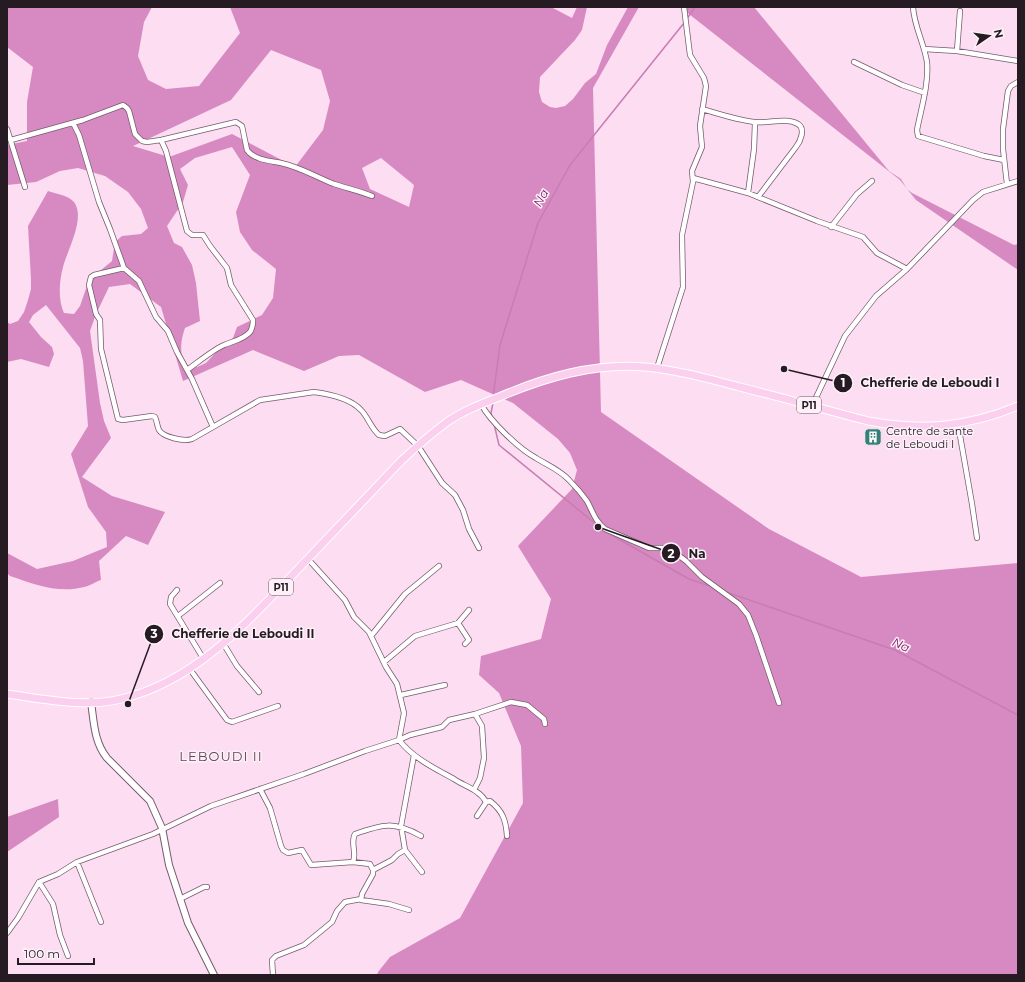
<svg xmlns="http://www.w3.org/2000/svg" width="1025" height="982" font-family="Montserrat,sans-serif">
<rect width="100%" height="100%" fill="#fcddf2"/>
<!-- forest -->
<path fill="#d78ac1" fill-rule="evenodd" d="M7,7h145l-8,15 -6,34 10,24 18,9 33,-3 41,-53 -10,-26h321l21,11 5,-11h10l-5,23 -7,10 -35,37 -1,15 3,10 8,5 6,1 9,-2 8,-7 12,-16 11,-9 11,-29 21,-38h11l-46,81 8,324 168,117 92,48 157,-14v412h-641l1,-3 12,-15 70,-39 63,-115 -2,-57 -22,-53 -20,-18 2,-19 60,-17 10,-40 -33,-53 54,-57 5,-19 -7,-17 -12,-14 -45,-36 -52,-23 -36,12 -66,-37 -20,1 -35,15 -51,-21 -70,31 -22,-74 -31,-23 -21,3 -13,27 -6,17 10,72 4,18 7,17 -29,39 30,19 53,16 -17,33 -22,-9 -27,25 2,19c-6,2 -11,6 -17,7 -26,7 -50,-3 -74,-11l-3,-3v-20l30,16 36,-8 34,-14 -1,-15 -18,-25 -17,-53 17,-28 -5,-65 -3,-13 -34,-43 -13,10 -4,7 12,15 11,10 2,7 -5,13 -28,-8 -14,3v-40l3,2 8,-3 6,-9 4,-12 3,-11v-10l-3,-53 20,-35c8,3 20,4 26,11 12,16 -7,49 -11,65 -4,15 -5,33 1,46l10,1 6,-8 9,-26 23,-19 3,-19 7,-6 19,-2 7,-6 -7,-19 -13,-17 -23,-16 -27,-8 -18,3 -24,11 -29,3v-40l20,-4v-39l6,-35 -26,-20zM271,50l50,20 9,31 -7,29 -28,37 -63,-33 -63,23 -36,-11 98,-46zM232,147l18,28 -14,37 4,20 12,18 24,19 -3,29 -11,17 -25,12 -4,11 -12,9 -15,16 -9,4 -10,2c-8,-13 -7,-27 -2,-41l15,-7 -4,-38 -4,-18 -10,-18 -8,-4 -7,-17 16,-24 5,-17 -8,-16 15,-11zM381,158l33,27 -5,22 -39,-18 -8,-21z
M680,7h74l135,164 12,8 6,10 5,4 102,52 4,-1v26l-102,-70 -16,-20z
M58,799l1,18 -52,35v-35z"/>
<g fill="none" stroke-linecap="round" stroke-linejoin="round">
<!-- stream -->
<path stroke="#c87cb3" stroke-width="1.5" d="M686,20l9,-13
M493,397l7,-52 38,-122 32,-58 114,-142
M492,417l-1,-4 2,-10
M494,424l5,21 103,84
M608,533l81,46 24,8
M726,592l169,58 123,65"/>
<defs>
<path id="minor" d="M913,7c1,19 11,36 14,55 2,22 -6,47 -10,68l1,6 66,20 20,4
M924,49l33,2 61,10
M957,51l3,-40
M854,62l48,23 23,8
M702,109c17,5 35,11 52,13 14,2 31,-5 44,2 8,5 2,18 -2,23l-38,50
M73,123l6,12 20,67 11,27 14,39 15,13 17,36 12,14 9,21 15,27 21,48
M7,129l18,58
M11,140l72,-20 40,-15 4,3 2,3 6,23 7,7 5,1 14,-2 75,-18 6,4 5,24c7,10 24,11 34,13 19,4 35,14 53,21 12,4 26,7 38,12
M161,140l5,11 21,80 5,4h11l7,11 17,22 4,17 22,35c0,5 -1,9 -3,12 -7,8 -17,9 -26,13 -10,4 -27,18 -37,25
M693,178l55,15 69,28 46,16 14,16 30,16
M1007,184l-4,-35v-20l5,-38 3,-5 7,-4
M748,193l6,-44 1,-26
M831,227l26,-33 15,-13
M124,268l-30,7 -3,2 -2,8 7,29 4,6 1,29 17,70 5,1 29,-4 3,1c2,4 2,9 4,13 4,7 25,12 33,9l68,-39 54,-8c15,2 36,6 47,18 7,7 10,18 18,25l6,1 15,-7 18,17 24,37 13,12 8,15 6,19 10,19
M657,368l26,-81 -1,-52 11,-53 -1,-11 10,-24 -2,-21 6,-40 -2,-8 -14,-23 -6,-48
M481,404c9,17 38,45 55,54 11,7 24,12 33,22 6,6 13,14 18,21 6,11 8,20 18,28l44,19h12l13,4 12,9 16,16 37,27 9,11 8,20 23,68
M812,406l33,-70 31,-40 31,-27 66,-69 10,-8 35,-11
M958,424l14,80 5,34
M308,559l37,41 9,17 15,15 17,35 11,17 7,29 -5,27
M177,590l-6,7 -1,7 33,54
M178,616l42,-33
M458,623l11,17 -4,4
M371,636l34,-42 34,-28
M223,643l14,23 22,26
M384,662l31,-26 43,-13 11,-13
M189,668l38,52 5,2 46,-16
M401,695l44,-10
M475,714l36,-12 16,3 17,14 1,5
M399,740c14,18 35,28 55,39 10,7 26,11 32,23l-1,2 -8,12
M414,755l-13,71 4,24 17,22
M260,789l10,19 11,38 2,4 5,3 14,-3 9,15 42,-3 17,2 3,6v4l-11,20 -1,6 28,4 20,6
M486,802l4,-1c13,10 16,20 17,35
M77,862l24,60
M353,862c4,-9 -3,-20 2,-28 28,-10 39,-13 66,2
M373,870l19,-10 6,-6 7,-4
M39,882l14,22 7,31 8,21
M180,899l24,-12h3
M7,933l11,-15 21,-36 19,-8 19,-12 76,-28 58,-28 93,-32 61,-23 34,-11 11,-5 32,-8 7,-7 26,-6 7,12 2,32 -4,20 -6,12
M273,975l-1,-15 4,-4 28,-11 28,-23 5,-11 8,-9 16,-3"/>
<path id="tertiary" d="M91,702c3,20 3,40 16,56l43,43 12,27 7,37 19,58 26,52"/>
<path id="primary" d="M7,694c37,5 78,14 114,5 75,-17 129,-80 180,-133 33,-35 67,-70 100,-105 15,-14 30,-27 46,-39 16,-11 34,-18 52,-25 47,-20 94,-34 146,-30 32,3 64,12 95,20 43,11 86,23 128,34 53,10 100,6 150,-15"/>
</defs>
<!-- minor casing -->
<use href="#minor" stroke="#755b6d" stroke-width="6"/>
<!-- tertiary casing -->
<use href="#tertiary" stroke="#755b6d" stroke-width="8"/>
<!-- primary casing -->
<use href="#primary" stroke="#fff" stroke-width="9"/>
<!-- minor -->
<use href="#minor" stroke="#fff" stroke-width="4.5"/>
<!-- tertiary -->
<use href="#tertiary" stroke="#fff" stroke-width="6"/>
<!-- primary -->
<use href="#primary" stroke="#fbcfee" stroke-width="7"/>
</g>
<!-- icons -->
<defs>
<symbol id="building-square" viewBox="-11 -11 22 22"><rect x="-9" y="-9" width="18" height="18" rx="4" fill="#367e78" stroke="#fdf0f9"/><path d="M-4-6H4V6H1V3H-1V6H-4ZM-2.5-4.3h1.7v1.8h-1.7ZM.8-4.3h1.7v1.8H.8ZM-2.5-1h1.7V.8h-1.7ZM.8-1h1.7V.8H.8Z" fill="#fff"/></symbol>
</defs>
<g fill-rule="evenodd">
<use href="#building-square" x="863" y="427" width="20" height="20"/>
</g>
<g text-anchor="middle" stroke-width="3" stroke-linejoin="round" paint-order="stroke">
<!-- shield labels -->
<g fill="#fdf0f9" stroke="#665b63" stroke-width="1">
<rect x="797" y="397" width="24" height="16" rx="3"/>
<rect x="269" y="579" width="24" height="16" rx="3"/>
</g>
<g font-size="10" font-weight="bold" fill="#261b23">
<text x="809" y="409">P11</text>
<text x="281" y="591">P11</text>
</g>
<!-- poi labels -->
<g font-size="11" fill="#261b23" stroke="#fdf0f9" text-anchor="start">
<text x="886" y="435">Centre de sante<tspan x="886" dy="13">de Leboudi I</tspan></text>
</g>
<!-- water labels -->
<g font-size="12" font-style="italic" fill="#761a62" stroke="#fdf0f9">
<text transform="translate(541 198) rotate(-61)" y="4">Na</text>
<text transform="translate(901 645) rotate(24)" y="4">Na</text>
</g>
<!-- quarter labels -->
<g font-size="13" letter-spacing="1" fill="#604658" stroke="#fdf0f9">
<text x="221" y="761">LEBOUDI II</text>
</g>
</g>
<!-- callouts -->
<path fill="none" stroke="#261b23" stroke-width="1.5" d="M784 369L843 383M598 527L671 553M128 704L154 634"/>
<g fill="#261b23" stroke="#fdf0f9" stroke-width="1.5">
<circle cx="784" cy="369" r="4"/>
<circle cx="598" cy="527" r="4"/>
<circle cx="128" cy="704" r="4"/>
<circle cx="843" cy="383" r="10"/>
<circle cx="671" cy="553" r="10"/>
<circle cx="154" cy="634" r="10"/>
</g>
<g font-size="12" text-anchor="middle" font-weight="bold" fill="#fff">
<text x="843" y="387">1</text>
<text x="671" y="558">2</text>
<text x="154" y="638">3</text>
</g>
<g font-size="12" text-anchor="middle" font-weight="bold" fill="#261b23" stroke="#fdf0f9" stroke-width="3" stroke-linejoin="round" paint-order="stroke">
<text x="930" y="387">Chefferie de Leboudi I</text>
<text x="697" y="558">Na</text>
<text x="243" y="638">Chefferie de Leboudi II</text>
</g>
<!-- border -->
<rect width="1025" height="982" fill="none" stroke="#261b23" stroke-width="16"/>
<!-- north arrow -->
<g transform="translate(989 36) rotate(77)" stroke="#fdf0f9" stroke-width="3" paint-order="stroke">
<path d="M0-3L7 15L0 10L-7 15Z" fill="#261b23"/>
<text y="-6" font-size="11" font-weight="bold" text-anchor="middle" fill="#261b23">N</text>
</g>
<!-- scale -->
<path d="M18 958v6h76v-6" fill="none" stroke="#261b23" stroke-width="2"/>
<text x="24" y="958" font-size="12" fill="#261b23" stroke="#fdf0f9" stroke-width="3" paint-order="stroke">100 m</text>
</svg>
